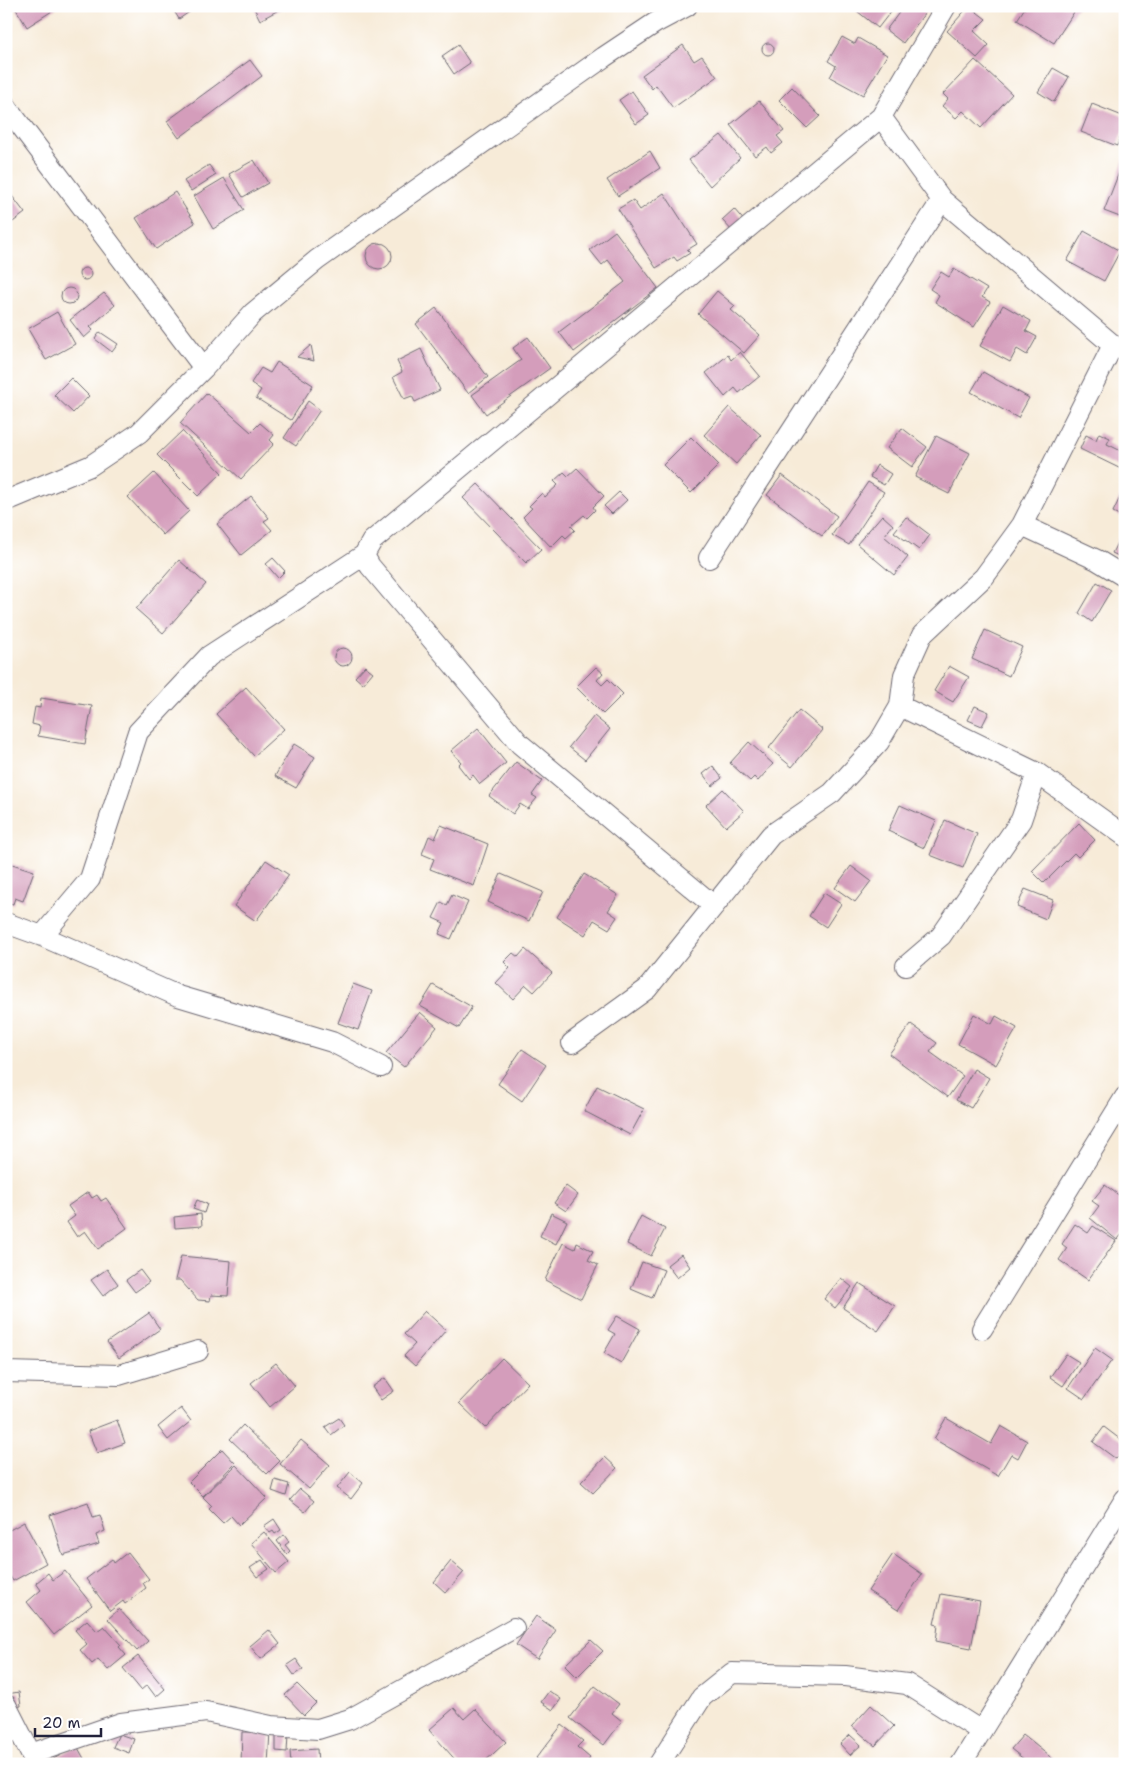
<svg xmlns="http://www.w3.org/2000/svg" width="1131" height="1770" font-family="'Shantell Sans',sans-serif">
<rect width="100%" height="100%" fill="#fff"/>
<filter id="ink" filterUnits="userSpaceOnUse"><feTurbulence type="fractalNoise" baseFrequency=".02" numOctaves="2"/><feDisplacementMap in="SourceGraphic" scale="10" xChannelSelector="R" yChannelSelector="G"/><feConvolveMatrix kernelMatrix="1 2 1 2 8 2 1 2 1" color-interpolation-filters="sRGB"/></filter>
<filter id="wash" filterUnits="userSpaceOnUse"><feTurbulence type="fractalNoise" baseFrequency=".0096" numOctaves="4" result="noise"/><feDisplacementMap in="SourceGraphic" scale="20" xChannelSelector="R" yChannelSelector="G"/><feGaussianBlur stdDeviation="1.12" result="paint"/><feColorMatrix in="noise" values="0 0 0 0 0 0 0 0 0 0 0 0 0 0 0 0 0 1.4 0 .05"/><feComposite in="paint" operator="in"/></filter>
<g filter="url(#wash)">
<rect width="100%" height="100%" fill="#f7ebd8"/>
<g id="blocks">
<!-- building -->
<path fill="#d49dbb" d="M14,6h46l-33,21z
M171,6h27l-19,13z
M253,6h33l-26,14z
M860,6h35l-17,22 -21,-17z
M904,6h26l-27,37 -17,-13z
M969,6l17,13 -12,12 15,14 -12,13 -30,-27z
M1026,6h52l-24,37 -37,-23z
M842,37l13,7 3,-6 29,17 -24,40 -33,-18 6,-11 -8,-5z
M762 49a6 6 0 1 1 12 0a6 6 0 1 1-12 0Z
M458,45l12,18 -16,11 -12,-18z
M683,45l11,16 8,-5 15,21 -44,31 -17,-23 -4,4 -10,-14z
M250,60l12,16 -83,62 -12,-17z
M975,60l37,34 -31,34 -18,-17 -7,7 -14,-12 6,-7 -5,-5z
M1053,68l16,9 -15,25 -16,-10z
M792,87l28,29 -13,12 -28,-28z
M632,91l17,24 -13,9 -17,-24z
M759,101l25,30 -7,5 6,7 -12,10 -4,-6 -12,9 -25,-31z
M1092,104l33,13v9l-8,20 -36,-14z
M721,135l19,23 -30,28 -21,-26z
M650,151l10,17 -42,28 -11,-16z
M1125,157v62l-21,-8z
M254,160l14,23 -25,14 -14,-23z
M209,165l7,10 -25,16 -7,-10z
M224,178l20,32 -31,19 -19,-33z
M6,188l19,25 -19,14z
M175,192l20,31 -39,26 -20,-31z
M664,193l33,51 -10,6 3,3 -13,8 -3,-4 -18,11 -38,-59 15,-9 7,10z
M734,209l12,14 -11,11 -13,-14z
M615,231l43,57 -84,64 -15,-20 66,-50 -17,-22 -6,5 -12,-15z
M1084,231l36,20 -16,30 -37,-20z
M366 256a13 13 0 1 1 26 0a13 13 0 1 1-26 0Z
M79 274a6 6 0 1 1 12 0a6 6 0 1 1-12 0Z
M954,269l33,20 -5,8 8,5 -16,25 -39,-25 4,-7 -9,-6 11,-17 8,5z
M61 296a8 8 0 1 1 16 0a8 8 0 1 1-16 0Z
M717,291l18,15 -4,4 29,25 -16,18 -46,-39z
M104,293l11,12 -25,22 3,3 -9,8 -14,-18z
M1003,305l28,16 -5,10 11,6 -10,18 -10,-6 -7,13 -30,-16z
M436,308l52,69 -20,16 -52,-69z
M57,312l18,32 -29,16 -18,-31z
M100,332l18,12 -6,8 -17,-13z
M528,337l22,31 -64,46 -14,-19 49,-35 -8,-12z
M311,345l3,16 -17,-4z
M421,349l19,41 -25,12 -3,-6 -8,3 -11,-22 9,-5 -5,-11z
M740,352l20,24 -21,17 -4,-5 -10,9 -19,-24 22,-18 3,5z
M277,362l36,23 -22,35 -35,-22 5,-8 -10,-7 10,-15 9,5z
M983,372l46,26 -11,20 -47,-26z
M71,378l18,18 -16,17 -19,-18z
M207,393l44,39 9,-9 14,12 -4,5 4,4 -33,35 -61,-56z
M308,401l12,9 -24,36 -12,-8z
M729,407l32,28 -25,29 -32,-29z
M902,428l25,19 -15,20 -25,-19z
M182,431l40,42 -24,23 -41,-41z
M1099,433l11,5 -3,6 18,9 -2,17 -43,-21 6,-14 10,5z
M936,436l34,17 -21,41 -34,-17z
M691,437l28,28 -28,28 -28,-28z
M877,465l14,9 -7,11 -14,-8z
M577,468l27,28 -11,11 2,3 -8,8 -3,-3 -13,11 4,4 -9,8 -3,-3 -12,12 -28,-30 9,-9 -3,-2 13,-13 3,4 13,-12 -4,-4 10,-9 4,4z
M154,473l35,38 -26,24 -35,-38z
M782,475l55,41 -15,20 -55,-41z
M868,482l16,10 -35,53 -17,-10z
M478,484l63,65 -15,14 -63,-65z
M1125,487v31l-12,-6z
M619,492l8,8 -15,14 -8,-8z
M251,496l18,22 -5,3 8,9 -31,25 -24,-31z
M882,515l11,10 -9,11 24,21 -14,18 -37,-31z
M906,517l24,18 -11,15 -25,-18z
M1125,527v32l-13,-6z
M273,558l12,13 -7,7 -12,-14z
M179,560l27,24 -43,49 -27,-24z
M1097,582l14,8 -19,32 -13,-9z
M985,630l37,17 -13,29 -37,-17z
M334 657a9 9 0 1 1 18 0a9 9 0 1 1-18 0Z
M365,666l8,6 -10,12 -8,-7z
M949,666l20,11 -16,25 -19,-11z
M596,667l7,6 -6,7 5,5 6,-6 15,15 -20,20 -27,-27z
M246,687l38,42 -30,27 -38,-42z
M41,698l51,8 -7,38 -47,-8 2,-10 -8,-2 3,-17 5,1z
M975,706l14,6 -7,14 -14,-6z
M799,710l24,20 -31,37 -23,-19z
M594,716l16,13 -25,31 -16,-13z
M478,728l28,35 -26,21 -7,-9 -4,4 -11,-14 3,-3 -10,-11z
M749,742l24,22 -15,17 -4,-4 -4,4 -20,-18z
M294,744l21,13 -19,31 -21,-12z
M516,762l26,19 -10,14 5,3 -9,11 -8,-5 -7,10 -24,-18z
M713,766l9,12 -10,8 -9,-12z
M723,789l21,22 -18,16 -20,-22z
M900,805l36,16 -12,27 -36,-17z
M945,820l32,14 -14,34 -33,-13z
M1079,823l16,17 -17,17 -4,-4 -30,30 -12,-12z
M441,825l47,19 -14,42 -44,-17 4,-10 -12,-5 7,-18 6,3z
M266,860l23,15 -33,46 -22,-15z
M6,862l28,9 -11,30 -8,-3 -2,6 -7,-2z
M851,866l20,15 -16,21 -20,-14z
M501,874l42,18 -14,29 -41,-19z
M584,874l34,21 -10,16 9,6 -8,12 -15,-9 -9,15 -28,-18z
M1025,889l28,11 -7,19 -29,-12z
M824,893l17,11 -15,23 -17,-11z
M452,895l16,7 -17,37 -12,-5 5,-11 -11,-5 8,-16 6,3z
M525,949l27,24 -18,19 -8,-7 -13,14 -17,-16 14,-15 -6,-6 9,-9 5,4z
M353,984l19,7 -14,39 -20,-7z
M433,985l39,22 -13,21 -39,-22z
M420,1012l17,15 -33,40 -18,-14z
M974,1014l18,10 4,-8 21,12 -21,37 -38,-21z
M911,1024l26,19 -7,9 33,24 -15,21 -59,-43z
M522,1049l24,16 -24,36 -24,-17z
M974,1069l15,9 -18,30 -15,-8z
M597,1086l47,23 -14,26 -46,-24z
M1105,1185l15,11 5,-6v41l-8,9 -27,-22 9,-12 -7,-5z
M566,1186l12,9 -12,16 -12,-8z
M88,1192l4,6 5,-3 4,6 5,-3 21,30 -29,21 -13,-18 -8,6 -10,-15 8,-6 -7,-10z
M197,1200l10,4 -3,9 -11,-4z
M551,1213l16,8 -11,23 -16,-8z
M201,1214l1,12 -27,2 -1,-11z
M641,1216l24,13 -14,27 -24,-12z
M1075,1224l13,9 5,-7 23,15 -28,39 -29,-20 8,-12 -5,-4z
M563,1243l12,6 2,-6 16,8 -5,9 10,5 -17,34 -36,-19z
M681,1254l9,13 -13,11 -10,-13z
M181,1256l50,5 -3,35 -17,-1 -1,6 -12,-1 -18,-20h-5z
M642,1262l22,8 -12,28 -21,-9z
M107,1269l11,15 -15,12 -12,-16z
M140,1270l9,12 -14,10 -9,-12z
M841,1278l11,9 -17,21 -11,-9z
M859,1283l36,23 -17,25 -35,-23z
M425,1311l21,19 -31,36 -11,-10 11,-12 -11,-10z
M149,1313l11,16 -41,29 -12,-16z
M617,1316l23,13 -19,34 -17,-10 11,-19 -7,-4z
M1095,1348l17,12 -28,39 -16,-11z
M1066,1354l13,8 -16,24 -13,-9z
M502,1358l26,25 -43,45 -26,-25z
M276,1363l19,23 -25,21 -19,-24z
M385,1378l9,13 -13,9 -9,-13z
M181,1408l10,13 -23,19 -10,-13z
M339,1418l5,7 -13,10 -6,-8z
M946,1418l45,26 10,-18 26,15 -9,17 -7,-4 -13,22 -64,-37z
M117,1420l8,23 -28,10 -9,-22z
M243,1425l37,36 -13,13 -37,-35z
M1104,1427l21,16v4l-9,12 -23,-17z
M301,1440l29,25 -21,24 -29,-25z
M222,1449l13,14 -32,33 -14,-14z
M605,1457l12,11 -24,25 -12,-11z
M236,1465l31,33 -28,27 -8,-9 -8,7 -14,-14 3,-3 -9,-9z
M350,1472l13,11 -12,16 -14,-11z
M275,1480l14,4 -3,12 -14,-5z
M300,1489l14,12 -9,11 -15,-12z
M88,1502l5,15 7,-2 5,16 -9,4 3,9 -36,11 -13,-40z
M274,1519l7,11 -6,4 -2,-3 -3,2 -6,-7z
M24,1522l22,41 -33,18 -7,-11v-38z
M264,1532l25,30 -13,11 -25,-30z
M284,1535l5,7 -4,3 5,6 -3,3 -10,-13z
M128,1552l21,27 -6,4 3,5 -21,16 -2,-3 -13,10 -24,-32 26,-20 2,4z
M893,1554l29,20 -24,36 -30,-19z
M262,1560l7,9 -12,8 -7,-9z
M451,1561l13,11 -18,21 -12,-11z
M65,1571l27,34 -38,30 -27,-33 14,-12 -5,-7 12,-10 5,7z
M941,1594l39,7 -9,47 -35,-7 2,-16 -4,-1z
M119,1609l29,32 -11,10 -29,-32z
M536,1616l20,14 -19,29 -21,-14z
M87,1620l10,11 7,-5 17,19 -2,2 7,8 -18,15 -10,-11 -6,5 -12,-14 7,-6 -12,-14z
M269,1630l11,14 -19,15 -11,-13z
M591,1640l12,11 -26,26 -12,-12z
M138,1656l27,33 -9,8 -9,-12 -6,5 -18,-22z
M296,1659l7,10 -9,6 -7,-10z
M297,1684l19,19 -12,12 -19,-20z
M595,1686l24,18 -7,9 10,8 -18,24 -34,-27z
M549,1691l12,8 -8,11 -12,-8z
M19,1692l2,14 -12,2 -2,-14z
M871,1705l23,21 -19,20 -23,-20z
M454,1708l10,11 11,-10 31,33 -24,22h-23l-30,-34z
M562,1725l21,16 -6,6 13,11 -4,6h-43l-7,-6z
M242,1732h28l-2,32h-27z
M119,1734l15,5 -5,14 -16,-6z
M276,1734l12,1 -1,17 -11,-1z
M850,1735l11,10 -11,10 -10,-11z
M1023,1735l36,29h-29l-19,-15z
M77,1746l10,18h-35l-2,-3z
M317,1749l1,15h-27l-1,-13z"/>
</g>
</g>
<g filter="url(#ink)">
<use href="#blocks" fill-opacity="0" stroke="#6d6872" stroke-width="1"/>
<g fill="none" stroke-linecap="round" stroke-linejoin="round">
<defs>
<path id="street" d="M946,6l-65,111 61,83 171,145 12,6
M6,106l198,262
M6,501l84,-35 49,-33 65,-65 49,-55 64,-53 287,-203 51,-34 32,-17
M1022,525l75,35 28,17
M709,558l233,-358
M900,706l137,67 88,63
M714,906l-194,-162 -150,-178 -6,-11 8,-14 509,-424
M6,923l36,13 136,60 154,46 49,25
M42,936l48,-57 48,-147 71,-76 155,-101
M906,966l35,-30 80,-116 16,-47
M572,1043l75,-54 124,-154 61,-42 47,-51 21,-36 4,-31 18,-40 62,-58 38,-52 91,-180
M982,1329l143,-232
M6,1372l113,3 79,-24
M6,1705l30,59
M31,1754l90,-31 85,-11 65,14 47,3 32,-10 164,-91
M659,1764l43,-67 30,-24 113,3 62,8 74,47
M961,1764l164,-265"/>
</defs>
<!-- street casing -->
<use href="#street" stroke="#6d6872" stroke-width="22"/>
<!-- street -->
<use href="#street" stroke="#fff" stroke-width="20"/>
</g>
</g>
<!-- margin -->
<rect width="1131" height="1770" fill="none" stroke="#fff" stroke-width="25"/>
<!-- scale -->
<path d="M35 1728v8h66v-8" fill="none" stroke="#22223b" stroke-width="2.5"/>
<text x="42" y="1728" font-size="15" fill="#22223b" stroke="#ffffff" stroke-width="4" paint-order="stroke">20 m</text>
</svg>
